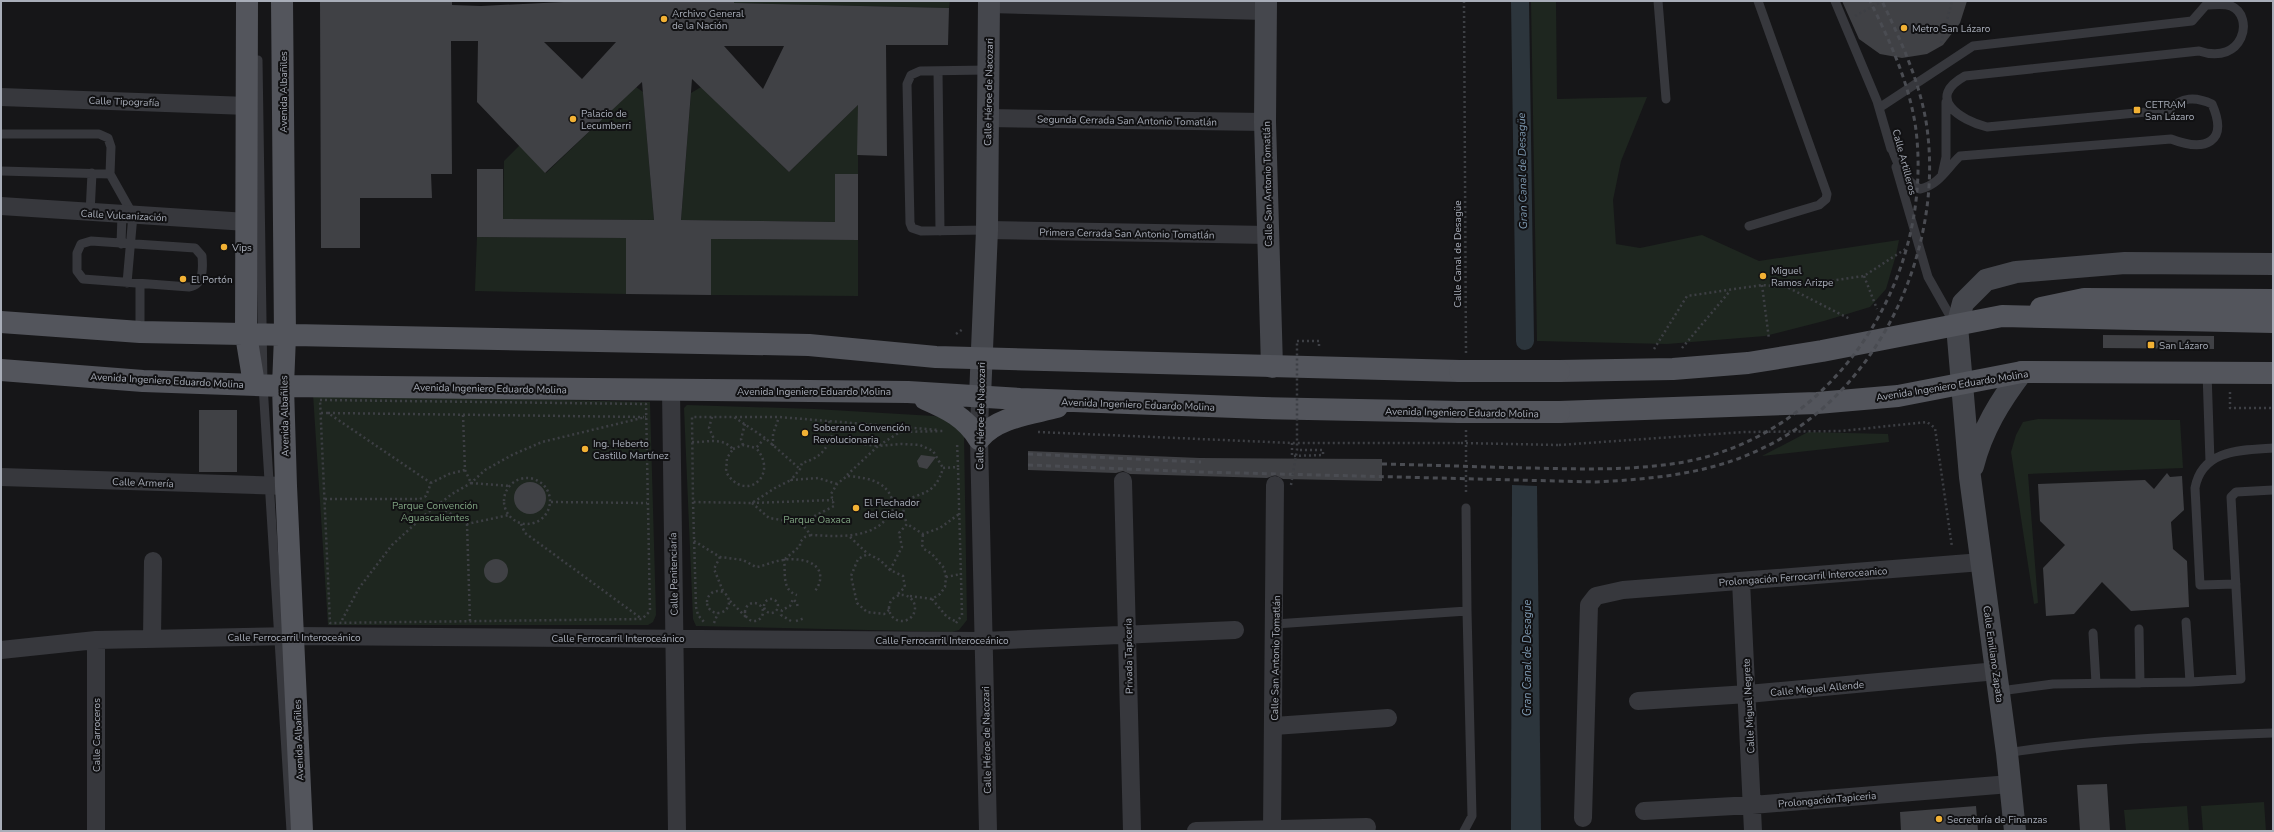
<svg xmlns="http://www.w3.org/2000/svg" width="2274" height="832" font-family="'Nunito Sans',sans-serif">
<rect width="100%" height="100%" fill="#161618"/>
<!-- green -->
<path fill="#1e261f" d="M734,1h216l-1,7 -215,-5z
M1531,1h25l1,98 90,-2 -26,64 -8,39 3,44 24,4 62,-13 57,26 140,-21 -3,15 -10,34 -16,18 -46,14 -59,15 -98,8 -130,-3z
M636,87l7,5 11,128 -151,-1 1,-58 16,-16 26,28z
M701,87l88,85 69,-67v69l-23,48 -154,-2 10,-127z
M477,237l149,1v56l-151,-3z
M711,239l147,1v56l-147,-1z
M313,394l337,8 6,213 -3,7 -5,3h-320z
M687,405l128,4 119,7 12,2 18,16 3,186 -8,10 -7,2 -256,-6 -3,-7 -9,-211z
M2038,419l142,1 3,48 -155,6 10,129 -4,1 -23,-152 5,-17 7,-13z
M1808,432l80,2 1,8 -127,14z
M2264,802l2,29h-63l-2,-25z
M2187,806l2,25h-63l-2,-21z"/>
<!-- water -->
<path fill="#2c353c" d="M1512,485l25,1 4,345h-30z"/>
<g fill="none" stroke-linecap="round" stroke-linejoin="round">
<!-- canal -->
<path stroke="#2c353c" stroke-width="18" d="M1520,1l5,340"/>
</g>
<!-- building -->
<path fill="#404145" fill-rule="evenodd" d="M320,1h132v4l29,1 103,-5h150v2l215,5 -1,37h-62l1,111 -30,-1 1,-50 -69,67 -97,-93 -11,141 154,2v-48h23v66l-147,-1v56l-85,-1v-56l-149,-1v-68h26v50l151,1 -12,-138 -97,91 -68,-71 1,-61h-27l1,133h-21l1,24h-72v50h-39zM544,42h72l-34,37zM724,46h60l-21,43z
M1842,1h125l-7,22 -17,22 -16,9 -25,4 -22,-4 -21,-15z
M2103,335l111,1v13l-111,-1z
M199,410h38v62h-38z
M1028,451l172,7 182,1v22l-99,-2 -8,-4 -8,3 -137,-4 -7,-3 -7,2 -88,-3z
M921,455l15,2 -9,12 -8,-2 -2,-6z
M2167,473l3,4 12,-1 2,34 -13,12 2,27 14,12 2,46 -58,4 -29,-29 -28,32 -28,2 -3,-48 22,-23 -25,-24 -2,-37 107,-4 9,9z
M514 498a16 16 0 1 1 32 0a16 16 0 1 1-32 0Z
M484 571a12 12 0 1 1 24 0a12 12 0 1 1-24 0Z
M2107,784l3,47h-30l-3,-46z
M1976,806l2,25h-77l-1,-19z"/>
<g fill="none" stroke-linecap="round" stroke-linejoin="round">
<!-- path -->
<path stroke="#3d3f44" stroke-width="2.5" stroke-dasharray="2 3" stroke-linecap="butt" d="M1464,1l2,352
M1855,16l28,-15
M1941,43l11,-42
M1864,276l13,33
M1762,285l7,54
M1787,287l77,-11 43,-28
M956,334l7,-5
M1297,341h22v5h-3
M1682,348l48,-57
M1654,349l33,-53 75,-11 25,2 63,32
M2230,392v16h43
M320,400l326,4 4,207 -8,8 -312,4z
M321,413h7l103,70
M328,413l316,4
M463,415l2,55 6,13
M712,417l-3,11 5,11
M735,417h44l160,13
M829,421l4,12 -3,7
M1466,430v65
M1038,432l254,11h169
M765,438l-31,-21h-42l1,85 59,1 23,-15 16,-8
M692,442c16,1 28,-6 41,7l-6,9 -1,14c19,32 54,3 30,-24l9,-10 35,31
M1292,443v13l31,-1v-5h-26
M743,445l-2,-6 4,-15
M1559,445l185,-13 97,-1 86,-9 8,6 17,119
M773,446v-12l6,-17
M733,449l10,-4 13,3
M847,475l31,-29 23,-2 19,1 13,6 10,17
M504 501a23 23 0 1 1 46 0a23 23 0 1 1-46 0Z
M471,483l39,3
M837,484l-19,-6 -27,2 9,-11 2,-6c16,-5 21,-9 28,-23l48,6 22,-14 45,-1
M325,499h95l6,-3 5,-13 18,-9 16,-4
M906,500l-3,13 4,11
M551,502l96,1
M693,502l3,105 2,8 6,7
M752,503l17,15 32,5 33,-17 -3,-12 6,-10 10,-8c24,2 45,6 47,34
M752,503l81,-3
M437,505l30,19 42,-9
M801,523l10,12c23,1 49,4 69,-10 8,-6 13,-18 21,-22 21,-12 34,-7 42,-35l15,-1 -1,-25
M467,524l3,97
M521,524l4,9 117,86
M850,537l18,17
M694,541l26,16 23,3 13,7c9,-1 17,-6 27,-7 11,-2 34,-1 37,14 1,6 -1,12 -5,17
M720,557l-6,12 9,22
M784,559c2,13 -3,31 13,36
M785,559l15,-13v-4l5,-5 6,-2
M890,570l12,-23 -3,-14 8,-9 16,10 17,-6 19,-14
M946,577l15,-3
M707 602a11 11 0 1 1 22 0a11 11 0 1 1-22 0Z
M889 608a13 13 0 1 1 26 0a13 13 0 1 1-26 0Z
M910,596l22,3 8,-5 5,-7 1,-10 -2,-9 -12,-14 -8,-5 -2,-4 1,-11
M764 606a7 7 0 1 1 14 0a7 7 0 1 1-14 0Z
M932,599l15,18 10,5
M730,601l16,16
M745 612a9 9 0 1 1 18 0a9 9 0 1 1-18 0Z
M889,610l-5,4 -17,-2 -10,-9 -6,-27 7,-17 10,-5 12,6 10,10 13,6 2,11 -8,8
M342,620l17,-32 33,-43 34,-31 26,-20 19,-11 14,-13 27,-15 30,-13 104,-25
M791,621l-10,-6 1,-5 8,-4 3,-7 4,4 1,6
M796,621l9,-3
M714,623l4,-10
M956,623l6,-8 -4,-148"/>
<!-- lane -->
<path stroke="#37383d" stroke-width="9" d="M1658,1l8,98
M1835,1l42,100 14,48
M258,60l5,325 28,446
M938,71l2,160
M1879,108l94,-62 219,-25 14,-16c8,0 17,-2 25,1 24,10 13,60 -32,45l-234,25c-40,22 -5,44 22,51l181,-17c14,-13 27,-14 44,-6 17,39 -7,48 -41,35l-211,17c-13,12 -21,29 -40,33 -18,-10 -23,-27 -30,-45
M1,134h98l9,4 3,9 -1,27 23,41 -6,68
M1896,167l32,110 26,46
M1,171l109,3
M1942,175l4,-18v-55
M90,213l2,-40
M1749,226l70,-21 7,-6 1,-5 -69,-193
M987,230l-66,1 -9,-3 -2,-5 -3,-139 4,-9 9,-4 68,-1
M91,241l104,7 7,8c1,12 2,29 -13,31l-106,-8 -6,-8v-18l4,-9z
M121,244l1,-29
M140,332v-48
M2207,372l3,90
M1466,508l1,103
M2236,584l-36,1 -5,-97c7,-39 47,-38 78,-40
M1275,624l192,-13 5,205 -8,15
M2139,629l1,54
M2093,633l3,50
M2190,682l51,-3 -10,-182 5,-5 37,-2
M2000,691l53,-7 137,-2 -4,-60
M2007,753c88,-14 177,-17 266,-20"/>
<!-- street -->
<path stroke="#37383d" stroke-width="18" d="M989,4l276,7
M1,97l247,9
M988,118l277,4
M1,206l246,16
M987,230l281,5
M671,390l6,441
M980,397l-1,42 9,392
M1,477l285,9
M1123,481l9,350
M1741,581l12,250
M152,639l1,-78
M96,640v191
M1,650l95,-10 198,-4 689,5 252,-11
M1638,701l110,-7 249,-23
M1274,726l114,-8
M1644,811l108,-6 258,-21
M1583,818l6,-213 7,-9 27,-6 359,-28
M1196,831l171,-4
M1272,831l3,-346"/>
<!-- secondary -->
<path stroke="#45474d" stroke-width="22" d="M1266,1l-1,121 7,245
M980,397l7,-167 2,-229
M1973,466c9,-36 27,-65 49,-94
M2015,831l-8,-78 -37,-276 -13,-151 6,-23 23,-23 30,-8 109,-9 148,1"/>
<!-- primary -->
<path stroke="#53555c" stroke-width="22" d="M247,1l-1,334 8,49
M282,1l3,335 -2,50 3,100 16,345
M2041,308l43,-9 189,1
M1,322l139,10 669,13 127,12 524,14
M1,370l142,11 140,5 625,6 112,7 243,9 197,4
M1559,371l114,-2 75,-6 74,-12 180,-35 271,6
M925,399c23,10 40,18 54,40 18,-22 52,-25 78,-32
M1559,412l258,-9 81,-7 124,-24 251,1"/>
<!-- rail -->
<path stroke="#4a4c52" stroke-width="3" stroke-dasharray="5 4" stroke-linecap="butt" d="M1028,454l173,8
M1382,464c49,1 98,3 147,4 51,1 104,3 155,-6 151,-28 250,-183 232,-332 -6,-45 -26,-89 -46,-129
M1028,465l172,7 396,10c57,-3 113,-8 165,-33 116,-54 183,-197 166,-321 -6,-44 -26,-87 -45,-127"/>
<!-- path-bridge -->
<path stroke="#3d3f44" stroke-width="2.5" stroke-dasharray="2 3" stroke-linecap="butt" d="M1461,443l98,2
M1291,485l6,-35v-109"/>
<!-- primary-bridge -->
<path stroke="#53555c" stroke-width="22" d="M1460,371h99
M1460,412h99"/>
</g>
<!-- markers -->
<g fill="#f2b134" stroke="#111113" stroke-width="1.5">
<circle cx="664" cy="19" r="4"/>
<circle cx="1904" cy="28" r="4"/>
<rect x="2133" y="106" width="8" height="8" rx="2"/>
<circle cx="573" cy="119" r="4"/>
<circle cx="224" cy="247" r="4"/>
<circle cx="1763" cy="276" r="4"/>
<circle cx="183" cy="279" r="4"/>
<rect x="2147" y="341" width="8" height="8" rx="2"/>
<circle cx="805" cy="433" r="4"/>
<circle cx="585" cy="449" r="4"/>
<circle cx="856" cy="508" r="4"/>
<circle cx="1939" cy="819" r="4"/>
</g>
<g text-anchor="middle" stroke-width="4" stroke-linejoin="round" paint-order="stroke">
<!-- poi labels -->
<g font-size="10" fill="#a8adb8" stroke="#111113" text-anchor="start">
<text x="672" y="17">Archivo General<tspan x="672" dy="12">de la Nación</tspan></text>
<text x="1912" y="32">Metro San Lázaro</text>
<text x="2145" y="108">CETRAM<tspan x="2145" dy="12">San Lázaro</tspan></text>
<text x="581" y="117">Palacio de<tspan x="581" dy="12">Lecumberri</tspan></text>
<text x="232" y="251">Vips</text>
<text x="1771" y="274">Miguel<tspan x="1771" dy="12">Ramos Arizpe</tspan></text>
<text x="191" y="283">El Portón</text>
<text x="2159" y="349">San Lázaro</text>
<text x="813" y="431">Soberana Convención<tspan x="813" dy="12">Revolucionaria</tspan></text>
<text x="593" y="447">Ing. Heberto<tspan x="593" dy="12">Castillo Martínez</tspan></text>
<text x="864" y="506">El Flechador<tspan x="864" dy="12">del Cielo</tspan></text>
<text x="1947" y="823">Secretaría de Finanzas</text>
</g>
<!-- street labels -->
<g font-size="10" fill="#a8adb8" stroke="#111113">
<text transform="translate(283 92) rotate(-90)" y="4">Avenida Albañiles</text>
<text transform="translate(988 92) rotate(-89)" y="4">Calle Héroe de Nacozari</text>
<text transform="translate(124 101) rotate(2)" y="4">Calle Tipografía</text>
<text transform="translate(1127 120) rotate(1)" y="4">Segunda Cerrada San Antonio Tomatlán</text>
<text transform="translate(1905 162) rotate(75)" y="4">Calle Artilleros</text>
<text transform="translate(1267 184) rotate(-91)" y="4">Calle San Antonio Tomatlán</text>
<text transform="translate(124 215) rotate(3)" y="4">Calle Vulcanización</text>
<text transform="translate(1127 233) rotate(1)" y="4">Primera Cerrada San Antonio Tomatlán</text>
<text transform="translate(1457 254) rotate(-90)" y="4">Calle Canal de Desagüe</text>
<text transform="translate(167 380) rotate(3)" y="4">Avenida Ingeniero Eduardo Molina</text>
<text transform="translate(1952 385) rotate(-9)" y="4">Avenida Ingeniero Eduardo Molina</text>
<text transform="translate(490 388) rotate(1)" y="4">Avenida Ingeniero Eduardo Molina</text>
<text x="814" y="395">Avenida Ingeniero Eduardo Molina</text>
<text transform="translate(1138 404) rotate(2)" y="4">Avenida Ingeniero Eduardo Molina</text>
<text transform="translate(1462 412) rotate(1)" y="4">Avenida Ingeniero Eduardo Molina</text>
<text transform="translate(284 416) rotate(-91)" y="4">Avenida Albañiles</text>
<text transform="translate(980 416) rotate(-89)" y="4">Calle Héroe de Nacozari</text>
<text transform="translate(143 482) rotate(2)" y="4">Calle Armería</text>
<text transform="translate(673 574) rotate(-91)" y="4">Calle Penitenciaría</text>
<text transform="translate(1803 576) rotate(-4)" y="4">Prolongación Ferrocarril Interoceanico</text>
<text x="294" y="641">Calle Ferrocarril Interoceánico</text>
<text x="618" y="642">Calle Ferrocarril Interoceánico</text>
<text x="942" y="644">Calle Ferrocarril Interoceánico</text>
<text transform="translate(1994 654) rotate(82)" y="4">Calle Emiliano Zapata</text>
<text transform="translate(1128 656) rotate(-91)" y="4">Privada Tapiceria</text>
<text transform="translate(1275 658) rotate(-89)" y="4">Calle San Antonio Tomatlán</text>
<text transform="translate(1817 688) rotate(-5)" y="4">Calle Miguel Allende</text>
<text transform="translate(1748 706) rotate(-93)" y="4">Calle Miguel Negrete</text>
<text transform="translate(96 735) rotate(-90)" y="4">Calle Carroceros</text>
<text transform="translate(298 740) rotate(-92)" y="4">Avenida Albañiles</text>
<text transform="translate(986 740) rotate(-91)" y="4">Calle Héroe de Nacozari</text>
<text transform="translate(1827 799) rotate(-5)" y="4">ProlongaciónTapiceria</text>
</g>
<!-- park labels -->
<g font-size="10" fill="#7fa381" stroke="#111113">
<text x="435" y="509">Parque Convención<tspan x="435" dy="12">Aguascalientes</tspan></text>
<text x="817" y="523">Parque Oaxaca</text>
</g>
<!-- water labels -->
<g font-size="11" font-style="italic" fill="#7f9bb3" stroke="#111113">
<text transform="translate(1522 171) rotate(-91)" y="4">Gran Canal de Desagüe</text>
<text transform="translate(1527 658) rotate(-90)" y="4">Gran Canal de Desagüe</text>
</g>
</g>
<!-- border -->
<rect width="2274" height="832" fill="none" stroke="#a8adb8" stroke-width="4"/>
</svg>
